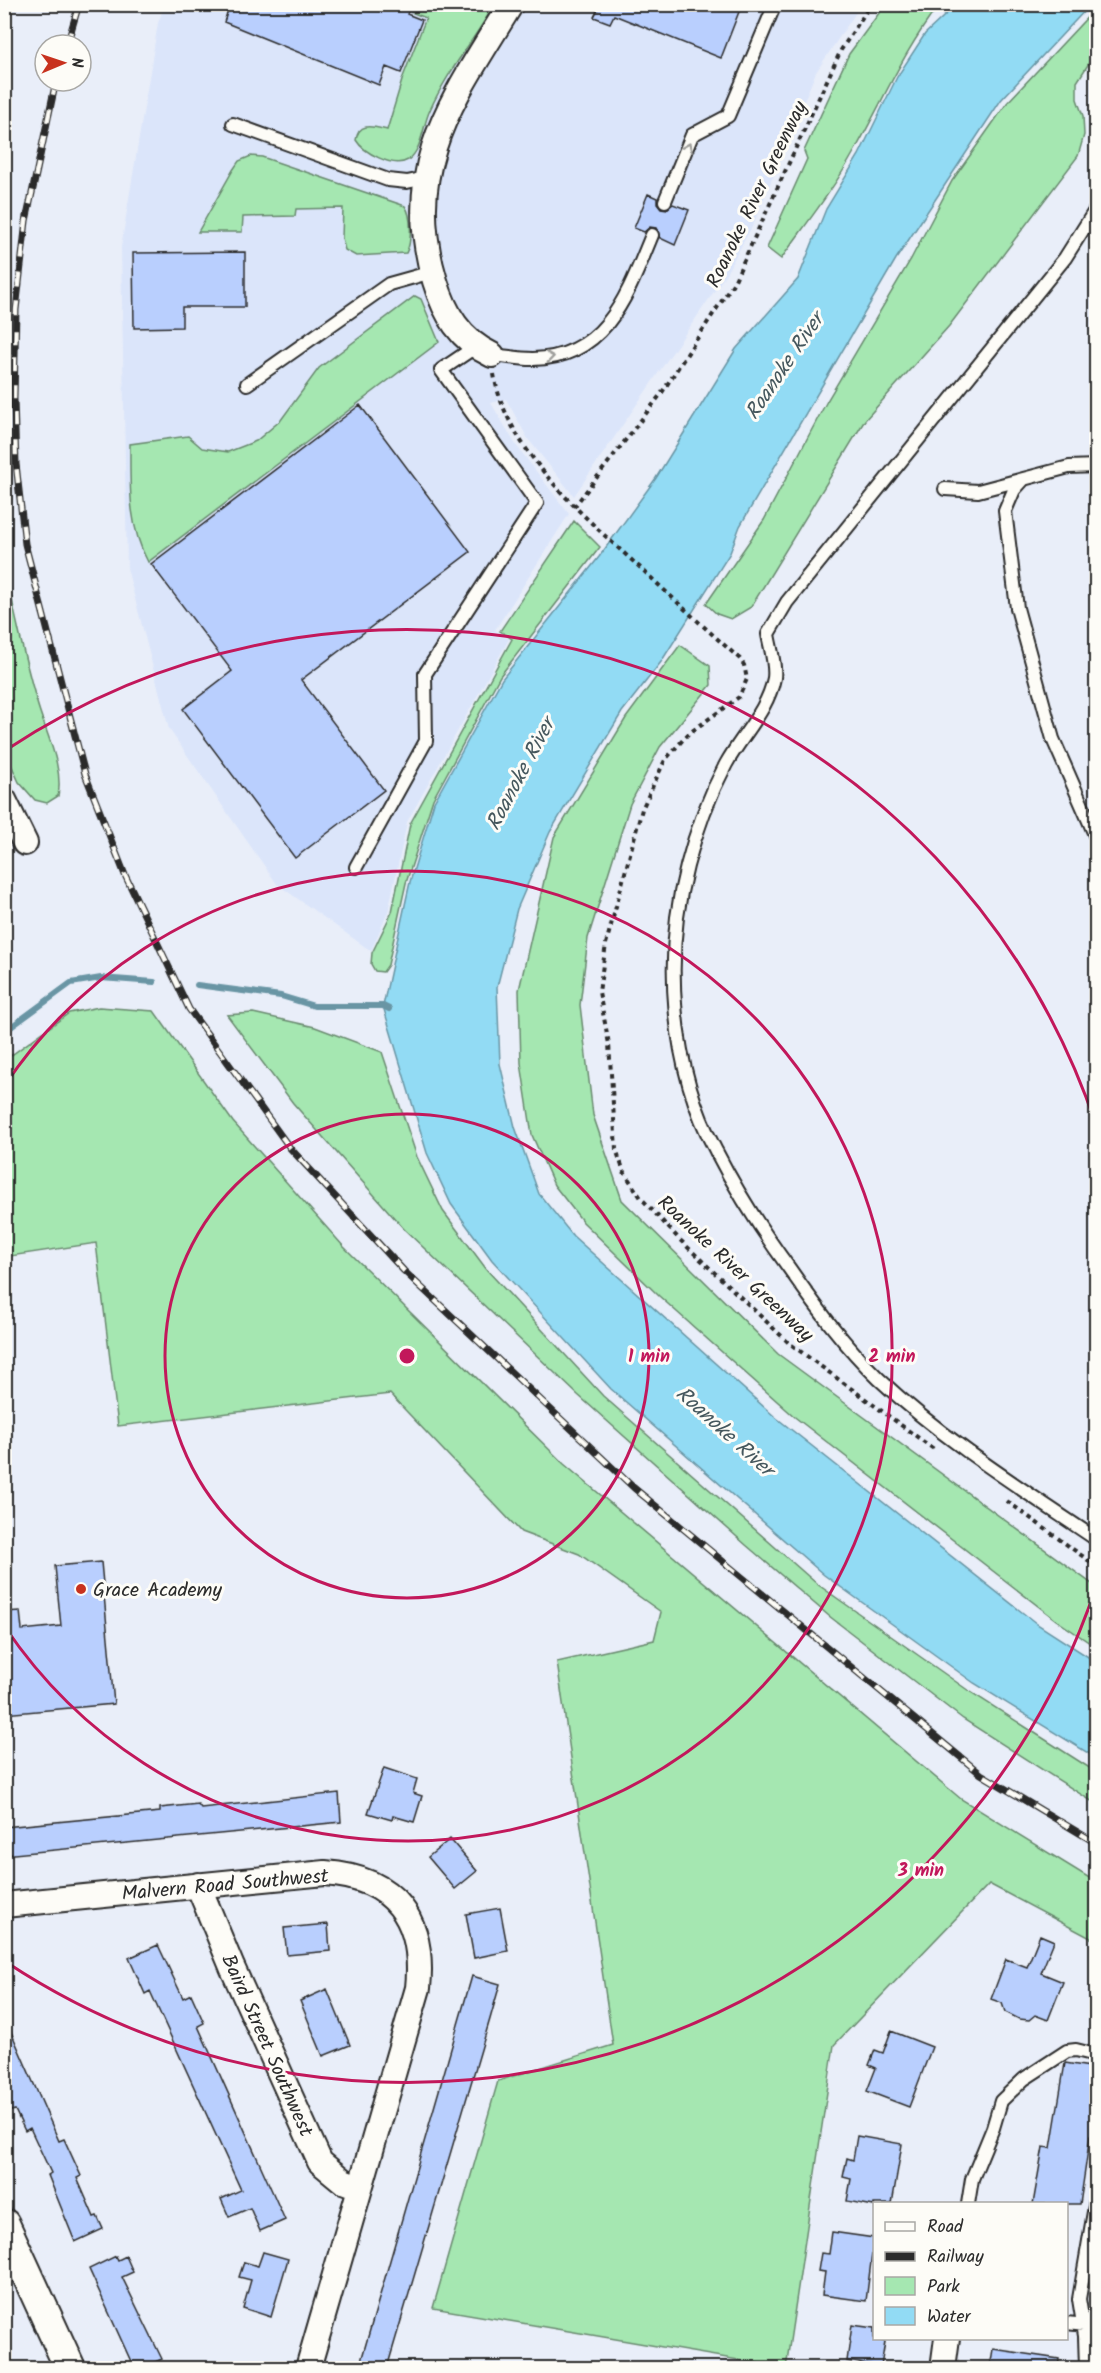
<svg xmlns="http://www.w3.org/2000/svg" width="1101" height="2373" font-family="Kalam,sans-serif">
<rect width="100%" height="100%" fill="#e9eef9"/>
<filter id="ink" filterUnits="userSpaceOnUse"><feTurbulence type="fractalNoise" baseFrequency=".0167" numOctaves="2"/><feDisplacementMap in="SourceGraphic" scale="12" xChannelSelector="R" yChannelSelector="G"/><feConvolveMatrix kernelMatrix="1 2 1 2 8 2 1 2 1" color-interpolation-filters="sRGB"/></filter>
<g filter="url(#ink)">
<!-- built -->
<path fill="#dbe5fa" d="M165,4l696,1 -45,67 -63,153 -29,52 -150,219 -46,-57 -22,-40 -15,4 25,42 53,69 -74,116 14,9 -102,183 -19,90 -17,39 -94,-67 -108,-155 -42,-161 -6,-321 37,-224z"/>
<!-- green -->
<path fill="#a5e7b1" stroke="#68896e" stroke-width="1.5" d="M414,5h80c-20,35 -47,67 -64,105 -7,14 -8,41 -22,50 -15,9 -45,-8 -52,-20 3,-19 18,-13 31,-10l16,-53 23,-59 -15,-6z
M885,5h54c-36,47 -56,96 -85,147 -21,38 -48,72 -73,107l-14,-11 40,-89 -3,-8 45,-97z
M1096,8v44l-19,30v17l6,17 1,19 -6,21 -129,170 -84,94 -114,187 -20,12 -14,-5 -11,-10 58,-84 63,-119 84,-142 41,-78 55,-78z
M251,156l11,1 143,49c7,9 7,37 1,47l-50,3 -11,-6 -3,-12 1,-30 -47,1 -1,7 -52,1 -1,15h-44l35,-62 6,-9z
M415,296l6,3 18,43 -291,220c-20,-37 -18,-76 -18,-118l58,-8 14,12 26,4 28,-11 25,-21 38,-52z
M574,521l26,26 -100,129 -67,123 -27,84 -18,82 -5,7 -8,-1 -4,-7 1,-11 20,-41 18,-88 102,-185 -12,-8z
M4,560c9,47 19,93 32,139 8,31 28,66 22,97l-11,7 -12,-3 -16,-18 -14,-31z
M680,645l30,21 1,19 -51,62 -30,57 -42,134 -8,67 13,110 29,85 156,154 318,233v60l-40,-27 -260,-202 -137,-122 -76,-74 -29,-37 -22,-50 -11,-72 -2,-73 35,-153 72,-119z
M99,1007l55,4 79,111 111,125 220,217 397,335 135,83v59l-107,-57 -155,161 -48,323 -353,-60 65,-227 115,-36 -56,-383 97,-22 7,-28 -82,-58 -58,-22 -131,-138 -272,32 -22,-183 -92,14 1,-197 64,-47z
M253,1013l62,14 67,25 35,105 26,54 44,59 116,126 214,188 152,107 127,81v32l-133,-85 -134,-103 -83,-71 -168,-150 -174,-166 -111,-126 -66,-88z"/>
<!-- water -->
<path fill="#92dbf4" stroke="#6995a4" stroke-width="1.5" d="M956,5h134l-89,95 -105,159 -156,267 -10,27 -69,109 -39,50 -72,120 -33,77 -20,78 3,77 15,63 24,67 34,42 201,180 263,208 59,38v96l-122,-75 -150,-108 -213,-186 -119,-129 -41,-56 -24,-51 -44,-147 27,-124 24,-80 68,-123 97,-122 57,-79 80,-129 62,-70 28,-70 33,-54 38,-78 28,-43z"/>
<g fill="none" stroke-linecap="round" stroke-linejoin="round">
<!-- stream -->
<path stroke="#6995a4" stroke-width="6" d="M197,985l84,11 33,10h69l6,3
M4,1032l67,-49 30,-5 53,4"/>
</g>
<!-- building -->
<path fill="#b9cffe" stroke="#2b2b2b" stroke-width="1.5" d="M230,4h181l-4,10 15,6 -21,53 -15,-6 -7,18 -155,-63z
M590,4h152l-21,54 -107,-43 -4,8 -16,-6 4,-8z
M648,194l9,4v5l4,5 6,1 6,-5 16,6 -14,35 -15,-7 -4,-10 -6,-1 -6,5 -10,-4z
M245,252v55h-63v20l-48,1 -1,-75z
M360,405l110,147 -169,128 83,110 -89,68 -112,-149 49,-38 -81,-107z
M101,1562l13,142 -110,10v-102l16,-1 2,19 39,-4 -6,-60z
M384,1768l33,11 -4,14 9,3 -8,26 -21,-6 -1,4 -24,-7z
M339,1793l2,29 -337,33v-28l156,-15v-4l38,-4 3,4z
M450,1839l27,32 -22,18 -27,-32z
M500,1908l8,43 -34,7 -8,-44z
M328,1924l2,27 -43,4 -3,-27z
M1040,1935l14,6 -13,32 22,9 -15,38 -13,-5 -6,5 -10,-1 -14,-7 -3,-9 -11,-4 15,-40 21,8z
M158,1945l25,53 8,-4 13,29 -6,3 87,194 -25,11 -10,-23 -21,9 -8,-18 20,-9 -91,-199 -5,3 -16,-36z
M472,1976l28,8 -10,35 -103,349h-28z
M327,1989l23,56 -27,11 -23,-55z
M4,2016l55,125 5,-2 17,37 -4,2 17,39 3,-1 6,13 -28,13 -27,-67 3,-2 -21,-45 -5,3 -10,-21 -4,1 -7,-15z
M891,2031l41,16 -23,60 -42,-16 9,-23 -7,-3 6,-15 8,3z
M1065,2063l31,5v69l-6,-1 -10,68h-47l10,-57 8,1z
M857,2136l45,8 -10,60h-18v2l-27,-5 4,-22 -8,-2 4,-19 6,2z
M832,2232l42,6 -8,63 -44,-6 3,-23 -7,-1 3,-18 8,1z
M263,2252l25,7 -17,58 -28,-9 8,-28 -12,-3 5,-15 14,4z
M116,2256l2,4 8,-4 7,16 -11,5 40,82 -21,9h-7l-45,-99z
M852,2325l22,3v10l11,4 -4,24 -34,-5z
M993,2349l66,10 -1,9h-68z"/>
<g fill="none" stroke-linecap="round" stroke-linejoin="round">
<defs>
<path id="service" d="M233,124l155,56 19,2 19,-4
M665,201l27,-66 36,-19 45,-107 -2,-5
M1096,209l-31,49 -278,344 -19,32c2,13 8,30 6,44 -6,32 -32,57 -48,86 -17,32 -30,67 -39,102 -24,91 -16,202 29,285 21,41 46,80 73,117 28,40 55,77 90,111 66,62 143,110 217,160
M492,355c13,1 27,4 41,4 74,-1 95,-66 119,-124
M247,384l142,-100 43,-12
M1023,480l-9,10 -9,21 12,97 36,131 43,98
M945,489l33,2 91,-24 27,-1
M356,867l70,-126 -1,-67 112,-171 -96,-133 34,-23
M968,2204l4,-25 21,-51 8,-27 23,-22 43,-28 9,-1 20,5
M1066,2323l30,3
M1086,2368l-1,-32 -6,-37 17,-99"/>
<path id="minor" d="M492,355c-32,-15 -47,-41 -57,-74 -35,-116 19,-183 76,-277
M4,800l21,43
M198,1885l34,82 88,195 23,19 16,6
M4,1905l321,-32c70,5 100,46 93,115l-110,380
M943,2368l4,-30"/>
<path id="tertiary" d="M4,2224l66,144"/>
</defs>
<!-- service casing -->
<use href="#service" stroke="#2b2b2b" stroke-width="16"/>
<!-- minor casing -->
<use href="#minor" stroke="#2b2b2b" stroke-width="28"/>
<!-- tertiary casing -->
<use href="#tertiary" stroke="#2b2b2b" stroke-width="34"/>
<!-- path -->
<path stroke="#2b2b2b" stroke-width="4" stroke-dasharray="4.5 4.5" stroke-linecap="butt" d="M494,374c12,78 96,148 152,199 31,29 62,58 94,86l4,6 3,14 -8,18 -51,37 -23,26 -23,49 -36,135 -7,48 10,52 7,105 8,23 17,26 38,41 110,104 146,107
M574,507l87,-113 73,-112 107,-232 30,-46
M1007,1501l89,65"/>
<!-- service -->
<use href="#service" stroke="#fdfcf7" stroke-width="12"/>
<!-- minor -->
<use href="#minor" stroke="#fdfcf7" stroke-width="24"/>
<!-- tertiary -->
<use href="#tertiary" stroke="#fdfcf7" stroke-width="30"/>
<defs>
<path id="rail" d="M67,45l12,-41
M56,81l-30,140 -10,89 -2,89 2,65 9,80 60,230 40,101 64,134 101,139 114,123 230,217 347,286 115,69"/>
</defs>
<!-- rail casing -->
<use href="#rail" stroke="#2b2b2b" stroke-width="7"/>
<!-- rail -->
<use href="#rail" stroke="#fdfcf7" stroke-width="4.5" stroke-dasharray="14" stroke-linecap="butt"/>
</g>
<!-- one-way arrows -->
<defs><path id="oneway-chevron" d="M-2-3.5L2.5 0L-2 3.5" fill="none" stroke-width="1.6" stroke-linecap="round" stroke-linejoin="round" transform="scale(1.5)"/></defs>
<g stroke="#9e9e9b">
<use href="#oneway-chevron" transform="translate(688 147) rotate(-67)"/>
<use href="#oneway-chevron" transform="translate(550 357) rotate(-8)"/>
</g>
</g>
<!-- distance rings -->
<g fill="none" stroke="#c2185b" stroke-width="3">
<circle cx="407" cy="1356" r="242"/>
<path d="M5 1085A485 485 0 1 1 5 1627"/>
<path d="M1096 1587A727 727 0 0 1 6 1962M6 750A727 727 0 0 1 1096 1125"/>
</g>
<!-- markers -->
<circle fill="#c8321e" stroke="#fdfcf7" stroke-width="2" cx="81" cy="1589" r="6"/>
<g text-anchor="middle" stroke-width="6" stroke-linejoin="round" paint-order="stroke">
<!-- street labels -->
<g font-size="20" fill="#2b2b2b" stroke="#fdfcf7">
<text transform="translate(756 194) rotate(-64)" y="7">Roanoke River Greenway</text>
<text transform="translate(736 1268) rotate(43)" y="7">Roanoke River Greenway</text>
<text transform="translate(225 1884) rotate(-5)" y="7">Malvern Road Southwest</text>
<text transform="translate(268 2045) rotate(66)" y="7">Baird Street Southwest</text>
</g>
<!-- poi labels -->
<g font-size="20" fill="#2b2b2b" stroke="#fdfcf7" text-anchor="start">
<text x="93" y="1596">Grace Academy</text>
</g>
<!-- water labels -->
<g font-size="21" font-style="italic" fill="#45575d" stroke="#fdfcf7">
<text transform="translate(784 366) rotate(-56)" y="7">Roanoke River</text>
<text transform="translate(520 774) rotate(-62)" y="7">Roanoke River</text>
<text transform="translate(725 1431) rotate(42)" y="7">Roanoke River</text>
</g>
</g>
<circle cx="407" cy="1356" r="9" fill="#c2185b" stroke="#fdfcf7" stroke-width="3"/>
<g font-size="18" text-anchor="middle" font-weight="bold" fill="#c2185b" stroke="#fdfcf7" stroke-width="6" stroke-linejoin="round" paint-order="stroke">
<text x="649" y="1362">1 min</text>
<text x="892" y="1362">2 min</text>
<text x="921" y="1876">3 min</text>
</g>
<!-- margin -->
<rect width="1101" height="2373" fill="none" stroke="#fdfcf7" stroke-width="24"/>
<rect x="12" y="12" width="1077" height="2349" fill="none" stroke="#2b2b2b" stroke-width="2" filter="url(#ink)"/>
<!-- legend -->
<rect x="873" y="2202" width="195" height="138" fill="#fdfcf7" stroke="#a9a8a5" stroke-width="1.5"/>
<rect x="885" y="2222" width="30" height="9" fill="#fdfcf7" stroke="#a9a8a5" stroke-width="1.5"/>
<text x="927" y="2232" font-size="18" fill="#2b2b2b">Road</text>
<rect x="885" y="2252" width="30" height="9" fill="#2b2b2b" stroke="#a9a8a5" stroke-width="1.5"/>
<text x="927" y="2262" font-size="18" fill="#2b2b2b">Railway</text>
<rect x="885" y="2277" width="30" height="18" fill="#a5e7b1" stroke="#a9a8a5" stroke-width="1.5"/>
<text x="927" y="2292" font-size="18" fill="#2b2b2b">Park</text>
<rect x="885" y="2307" width="30" height="18" fill="#92dbf4" stroke="#a9a8a5" stroke-width="1.5"/>
<text x="927" y="2322" font-size="18" fill="#2b2b2b">Water</text>
<!-- north arrow -->
<g transform="translate(63 63) rotate(88)"><circle r="28" fill="#fdfcf7" stroke="#a9a8a5" stroke-width="1.5"/>
<path d="M0-4.5L10 22L0 15L-10 22Z" fill="#c8321e"/>
<text y="-9" font-size="16" font-weight="bold" text-anchor="middle" fill="#2b2b2b">N</text>
</g>
</svg>
